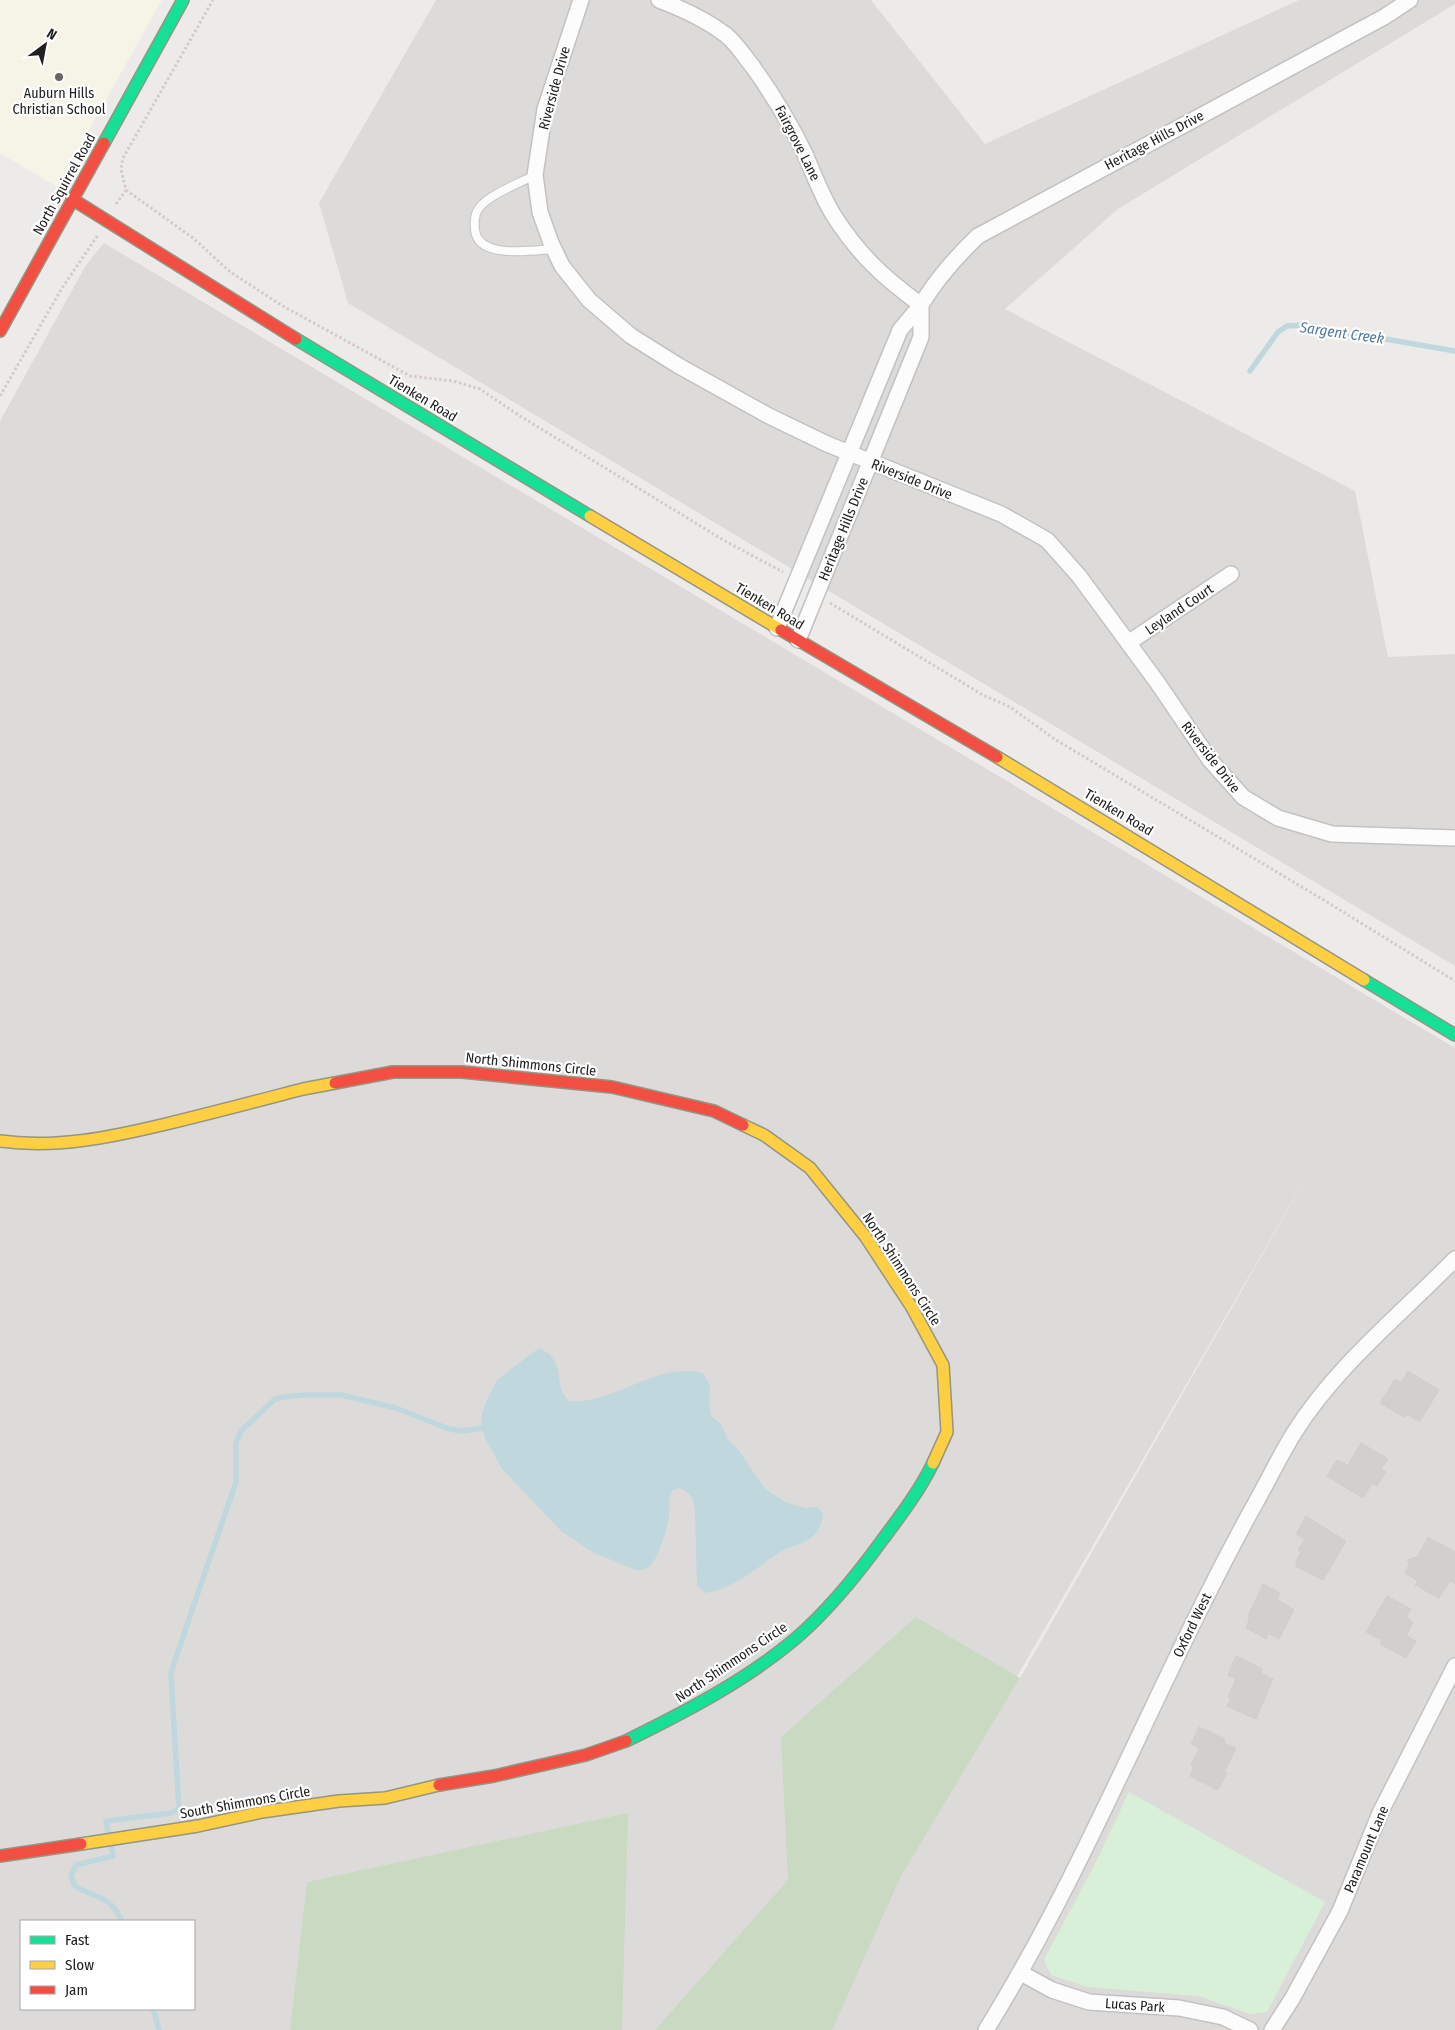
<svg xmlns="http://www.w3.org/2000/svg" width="1455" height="2030" font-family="'Fira Sans Condensed',sans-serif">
<rect width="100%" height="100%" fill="#edebe9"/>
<!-- residential -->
<path fill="#dddbda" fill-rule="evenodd" d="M436,0h435l114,144 314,-144h156v4l-337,205 -113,100 350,182 33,166 67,-3v312l-1107,-663 -29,-100z
M104,243l1351,805v982h-1455v-1609l86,-156zM1318,1157l-298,521 -89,148v-1zM21,1921h173v88h-173z"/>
<!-- education -->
<path fill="#f5f4e6" d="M0,0h162l-105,187 -57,-34z"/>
<!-- forest -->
<path fill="#cad9c1" d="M916,1617l104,61 -120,200 -68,152h-177l133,-150 -7,-143z
M628,1813l-6,217h-332l17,-148z"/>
<!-- park -->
<path fill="#d9f0d8" d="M1129,1792l196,110 -58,110 -17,2 -51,-18 -111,-9 -37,-12 -7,-15 51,-96z"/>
<!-- water -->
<path fill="#c0d7dd" d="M539,1348c30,14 12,35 30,53 47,3 87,-40 134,-28l7,12 -1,17 2,14 10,8 7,16 9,8 28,41 22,14 18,5 12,-1 6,6c0,9 -4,17 -11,24 -9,8 -22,9 -32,15 -23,15 -46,37 -75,41l-8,-7 -2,-75 -2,-12 -7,-8 -7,-3 -7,3c-4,10 -2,17 -3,27 -2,11 -11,40 -18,47 -4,4 -9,5 -15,5l-42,-17 -33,-22 -59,-62 -17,-31 -4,-12 1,-11 3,-11 12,-24z"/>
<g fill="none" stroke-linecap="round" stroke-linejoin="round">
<!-- stream -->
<path stroke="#c0d7dd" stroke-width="5.5" d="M1250,371l28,-39 9,-6 17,-1 151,26
M122,1921c-13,-27 -24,-21 -47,-35l-4,-10 5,-11 37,-9 -7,-35 65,-8 8,-4 -8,-135 2,-8 63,-184v-40l5,-11 34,-32 7,-2 22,-2h37l55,13 53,21 13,2 20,-3
M153,2009l6,21"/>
</g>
<!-- building -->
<path fill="#d2d0ce" stroke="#d0cdcb" d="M1408,1371l31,19 -19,31 -14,-7 -2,3 -24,-14 15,-24 7,3z
M1361,1443l27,16 -7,10 5,3 -9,14 -5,-3 -9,15 -36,-22 10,-16 11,5z
M1306,1516l40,25 -23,39 -28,-14 3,-4 -2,-1 5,-9 -3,-2 7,-11 -9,-5z
M1428,1537l27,15v32l-5,-3 -11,17 -24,-13 3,-4 -13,-8 4,-8 -1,-5 10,-4z
M1263,1584l17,9 -3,6 17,11 -15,29 -11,-6 -2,6 -20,-11 4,-11 -2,-1z
M1387,1596l24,13 -5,8 7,5 -7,14 10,5 -10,17 -26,-14 2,-4 -16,-8z
M1236,1656l26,13 -1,4 12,6 -17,40 -29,-13 4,-8 -3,-1 8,-18 -8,-4z
M1199,1727l26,12 -1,4 12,5 -12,24 3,1 -9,17 -28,-14 4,-9 -3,-2 8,-17 -8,-4z"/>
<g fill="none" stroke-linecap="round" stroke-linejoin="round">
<defs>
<path id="lane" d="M535,175c-15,8 -47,20 -56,33 -5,7 -5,14 -4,22 3,30 59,20 79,19"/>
<path id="street" d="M581,0l-36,109 -10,66 5,37 11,31 11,23 27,34 42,36 48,30 90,50 58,28 174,70 46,26 32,36 78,106 53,78 33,37 35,21 54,16 123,4
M659,0c24,9 46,19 67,35 11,9 18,21 27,32 20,28 37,56 52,87 9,21 17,43 29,62 26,40 49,61 87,89 16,-27 35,-48 57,-69l406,-219 26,-17
M777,628l123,-298 21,-25v32l-123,303
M1128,643l103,-69
M1021,1973l31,17 37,12 90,6 44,9 27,13
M986,2030c102,-165 171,-347 264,-517 15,-26 28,-54 44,-80 42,-67 106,-118 161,-174
M1272,2030l20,-31 48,-88 40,-98 75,-147"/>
<path id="fast" d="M104,143l79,-143
M296,339l294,177
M1364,980l91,55
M626,1741c59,-29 119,-60 169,-102 34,-29 62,-64 88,-100 18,-24 37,-49 50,-76"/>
<path id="slow" d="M590,516l191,114
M997,757l367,223
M743,1125l21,10 46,33 55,68 46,70 32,59 4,67 -14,31
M0,1141c56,8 112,-4 166,-17 46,-11 91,-23 137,-35l32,-6
M81,1844l117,-18 64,-14 77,-11 46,-3 54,-13"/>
<path id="jam" d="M72,199l224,140
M0,331l104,-188
M781,630l216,127
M335,1083l58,-11h69l150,15 102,24 29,14
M439,1785l55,-9 92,-21 40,-14
M0,1856l81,-12"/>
</defs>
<!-- lane casing -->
<use href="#lane" stroke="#c3c2c1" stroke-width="10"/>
<!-- street casing -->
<use href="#street" stroke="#c3c2c1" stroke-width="18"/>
<!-- fast casing -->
<use href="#fast" stroke="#949582" stroke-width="14"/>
<!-- slow casing -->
<use href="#slow" stroke="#949582" stroke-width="14"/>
<!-- jam casing -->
<use href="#jam" stroke="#949582" stroke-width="14"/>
<!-- path -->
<path stroke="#d6cac9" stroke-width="3" stroke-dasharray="2.5 2.5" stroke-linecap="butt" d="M126,190l67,48 36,33 52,34 129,71 43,5 27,8 40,27 205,125 58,31
M116,204l10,-14 -5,-21 2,-11 90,-158
M0,396l62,-108 36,-53
M830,603l153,92 27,12 46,33 271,162 128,79"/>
<!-- lane -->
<use href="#lane" stroke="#fcfcfc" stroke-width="8"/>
<!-- street -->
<use href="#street" stroke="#fcfcfc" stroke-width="15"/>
<!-- fast -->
<use href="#fast" stroke="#16e098" stroke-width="11"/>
<!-- slow -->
<use href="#slow" stroke="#ffcf43" stroke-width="11"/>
<!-- jam -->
<use href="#jam" stroke="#f24e42" stroke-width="11"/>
</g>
<!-- markers -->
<circle fill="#686766" stroke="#fff" stroke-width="2" cx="59" cy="77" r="5"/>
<g text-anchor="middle" stroke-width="4.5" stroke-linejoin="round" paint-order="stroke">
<!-- street labels -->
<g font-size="14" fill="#202020" stroke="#fff">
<text transform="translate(554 88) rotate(-75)" y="5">Riverside Drive</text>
<text transform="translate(1154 140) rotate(-28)" y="5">Heritage Hills Drive</text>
<text transform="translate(798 143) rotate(63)" y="5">Fairgrove Lane</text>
<text transform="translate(64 184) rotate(-61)" y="5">North Squirrel Road</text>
<text transform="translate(423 398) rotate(31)" y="5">Tienken Road</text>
<text transform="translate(912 479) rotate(22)" y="5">Riverside Drive</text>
<text transform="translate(843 529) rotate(-68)" y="5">Heritage Hills Drive</text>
<text transform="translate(770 606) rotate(31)" y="5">Tienken Road</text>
<text transform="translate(1179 609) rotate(-34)" y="5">Leyland Court</text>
<text transform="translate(1211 757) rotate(52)" y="5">Riverside Drive</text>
<text transform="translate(1119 812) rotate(31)" y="5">Tienken Road</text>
<text transform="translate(531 1064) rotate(6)" y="5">North Shimmons Circle</text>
<text transform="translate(902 1269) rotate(57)" y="5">North Shimmons Circle</text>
<text transform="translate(1192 1625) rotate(-64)" y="5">Oxford West</text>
<text transform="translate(731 1662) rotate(-34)" y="5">North Shimmons Circle</text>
<text transform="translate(245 1802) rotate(-10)" y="5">South Shimmons Circle</text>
<text transform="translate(1366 1849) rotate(-67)" y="5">Paramount Lane</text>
<text transform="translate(1135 2005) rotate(4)" y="5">Lucas Park</text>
</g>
<!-- poi labels -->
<g font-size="14" fill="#202020" stroke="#fff">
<text x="59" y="98">Auburn Hills<tspan x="59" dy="16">Christian School</tspan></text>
</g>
<!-- water labels -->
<g font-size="15" font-style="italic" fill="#527aa0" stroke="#fff">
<text transform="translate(1342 333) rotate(8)" y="5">Sargent Creek</text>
</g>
</g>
<!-- legend -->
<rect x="20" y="1920" width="175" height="90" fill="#ffffff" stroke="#a6a6a6"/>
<rect x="30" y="1936" width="25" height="8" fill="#16e098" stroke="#a6a6a6"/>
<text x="65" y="1945" font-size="15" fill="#202020">Fast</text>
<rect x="30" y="1961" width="25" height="8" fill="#ffcf43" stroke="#a6a6a6"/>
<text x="65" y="1970" font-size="15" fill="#202020">Slow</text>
<rect x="30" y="1986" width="25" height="8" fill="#f24e42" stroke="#a6a6a6"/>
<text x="65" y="1995" font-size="15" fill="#202020">Jam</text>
<!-- north arrow -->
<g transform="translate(45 45) rotate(32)" stroke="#ffffff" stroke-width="4" paint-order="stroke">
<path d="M0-4L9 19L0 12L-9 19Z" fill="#202020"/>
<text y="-8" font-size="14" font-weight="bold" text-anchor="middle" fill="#202020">N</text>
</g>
</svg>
